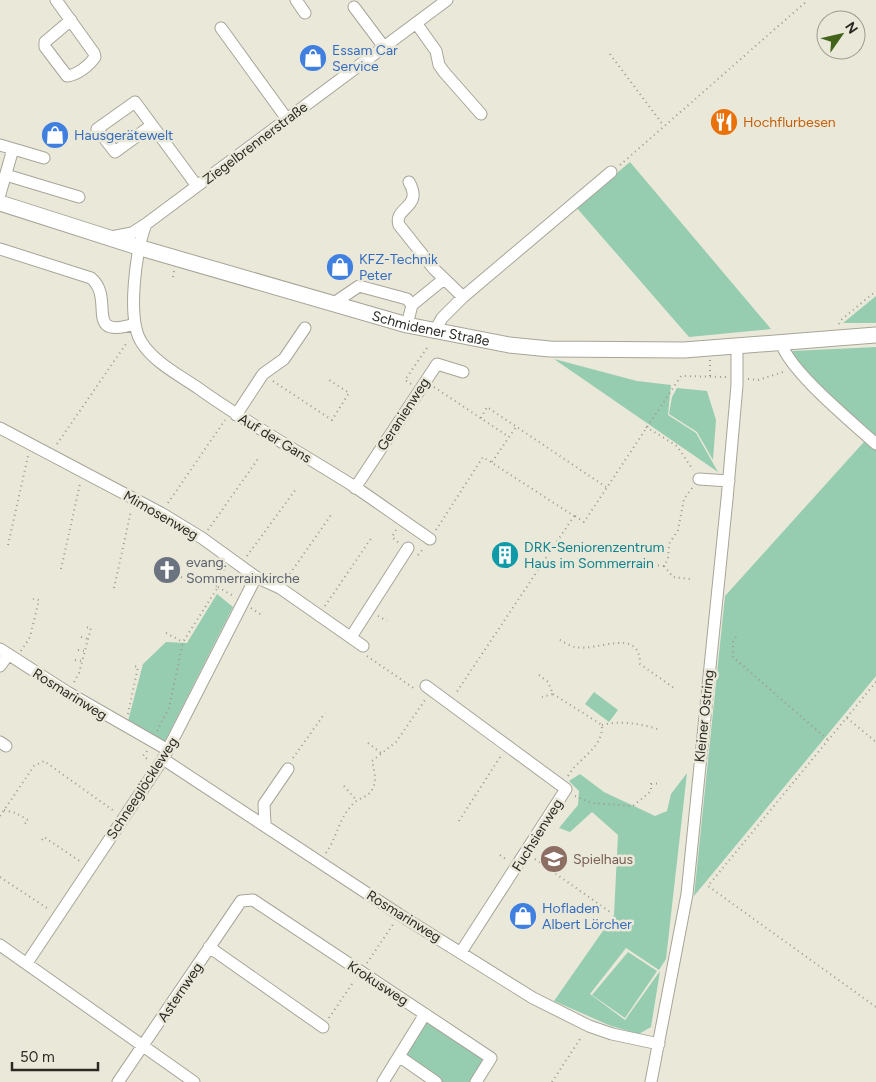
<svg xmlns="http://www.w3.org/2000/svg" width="876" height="1082" font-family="Figtree,sans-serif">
<rect width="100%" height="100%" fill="#eae8d9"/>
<!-- green -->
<path fill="#96cdb1" d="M630,162l141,167 -82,8 -113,-130z
M876,296v27h-33z
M876,347v329l-182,220 31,-300 147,-163 -81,-74 1,-8z
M554,359l83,22 34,4 -3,30 28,18 22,39z
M677,388l30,3 9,29 -3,40 -16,-28 -28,-18 3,-17z
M217,594l16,13 -69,136 -36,-22 15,-57 23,-22 21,1z
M594,692l24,18 -9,12 -24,-18z
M687,773l-21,186 -7,11 -33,-22 -36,46 35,26 35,-49 -9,56 -12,7 -28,-8 -57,-25 60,-86 4,-80 -26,-23 -22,20 -11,-4 19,-23 1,-14 -10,-10 11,-7 24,18 51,24 12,-5 4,-17z
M628,952l29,19 -32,47 -33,-23z
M425,1014l66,44 -15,24h-40l-36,-25z"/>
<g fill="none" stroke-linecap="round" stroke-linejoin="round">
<defs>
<path id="minor" d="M56,0l38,53 1,4c-6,9 -18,18 -28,19l-22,-29v-5l26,-22
M296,0l9,13
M354,7l30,40
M416,23l20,28 3,14 5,7 37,42
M221,28l66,91
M152,125l-37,27 -18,-23 38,-27 62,84
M0,145l44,13
M6,175l73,22
M409,182c15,26 -16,25 -10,43l35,44 29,28
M0,194l13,-45
M111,237l21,-4 14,-9
M0,249l91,29c25,21 -9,62 44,46
M334,303l25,-17 48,13 5,6
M407,325l5,-20 27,-22
M434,332l8,-14 21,-21 148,-125
M781,342c7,28 71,80 95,102
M236,415l27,-41 21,-15 21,-31
M0,428l161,85 41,25 54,39 24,11 83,58
M699,479l30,2
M355,488l82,-124 26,8
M430,539c-25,-17 -50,-35 -75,-52 -52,-33 -107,-63 -157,-99 -19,-13 -44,-26 -56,-45 -16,-23 -6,-93 4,-119l301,-224
M351,637l57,-89
M0,649l67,43 101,58
M0,666l8,-11
M426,686l140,103 -105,163
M0,742l6,4
M163,759l237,156 133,83 56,28 23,8 47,10
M265,824l-1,-20 24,-35
M0,945l194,137
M209,947l114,80
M27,963l136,-204 93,-182
M400,1057l36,25
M118,1082l123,-181 12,-1 238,158 -15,24
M383,1082l42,-68
M651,1082l36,-188 40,-395 10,-114v-38"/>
<g id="major">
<path id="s1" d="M0,203l141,45 266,77 102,20 41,4 134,1 192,-15"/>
</g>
</defs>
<!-- minor casing -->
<use href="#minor" stroke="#a7a598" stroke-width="13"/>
<!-- major casing -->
<use href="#major" stroke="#a7a598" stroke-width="17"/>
<!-- path -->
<path stroke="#9b998e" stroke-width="2" stroke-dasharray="1 4" stroke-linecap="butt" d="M610,54l54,72
M620,165l188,-165
M173,277l1,-6
M839,324l2,-4 35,-29
M710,360v16
M748,379l10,1 28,-9
M273,381l59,39 17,-27 -20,-13
M411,384l-6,-4 24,-35
M434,387l75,50
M481,418l6,-11 119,80
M646,427l31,19 16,24
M57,444l71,-103
M492,462l24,-35
M168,503l57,-83
M575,516l9,6 97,-146 45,1
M208,530l50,-71
M396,530l-4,7 7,6
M436,530l47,-73 91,59 -118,177
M8,545l20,-89
M418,555l6,-7
M247,556l49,-67
M638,564l26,2 4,-7 1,-15 9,-14 6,-31 8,-11
M664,566l9,11 17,2
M61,569l19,-85
M181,577l11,7 8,-8 13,8
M287,578l44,-63
M218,587l15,9
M114,588l17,-77
M325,606l47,-69
M251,608l12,8
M378,616l9,5
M166,633l17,9
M81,637l7,2
M736,637l-3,5v15l95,83
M560,640c4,2 10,6 15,7 22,5 65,-21 65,17l34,24
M78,650l7,1
M21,651l9,-14 9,-37 -6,-1
M367,656l48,33
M75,660l7,1
M539,675l9,7 5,12 -11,3
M74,682l5,-9 12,-45 -8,-1
M876,682l-168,204 168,121
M553,694l49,31c1,24 -23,32 -34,51
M128,714l10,-47 -4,-1
M847,718l29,24
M602,725c20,-5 39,-1 59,5
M157,731l12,-23 14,-66 35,-55 -4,-3 11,-16
M368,743l13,10
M147,751l-4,5 6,4
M293,758l32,-45
M344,786l13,15
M575,796l16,7 42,3 18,-15v-7l10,-1
M4,810l12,3 12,7 -4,5
M0,816l34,-50 10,-5 70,50
M459,821l43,-67
M42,840l2,-3 37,25
M326,853c11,-15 13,-37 29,-51 6,-5 14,-5 18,-14 4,-8 1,-19 -1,-27l24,-19 29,-42
M500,855l7,5
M535,859l75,53
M0,877l50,33
M367,963l27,-40
M329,1018l25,-37
M552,1082l30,-46"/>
<!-- minor -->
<use href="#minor" stroke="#fff" stroke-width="11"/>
<!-- major -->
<use href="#major" stroke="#fff" stroke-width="15"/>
</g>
<!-- icons -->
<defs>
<symbol id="shop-disc" viewBox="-11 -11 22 22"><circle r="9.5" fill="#3f7fe0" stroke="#eae8d9"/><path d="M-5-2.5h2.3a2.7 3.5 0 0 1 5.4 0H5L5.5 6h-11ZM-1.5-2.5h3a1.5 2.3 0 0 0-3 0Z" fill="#fff"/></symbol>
<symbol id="restaurant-disc" viewBox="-11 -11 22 22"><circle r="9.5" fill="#e8710a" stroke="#eae8d9"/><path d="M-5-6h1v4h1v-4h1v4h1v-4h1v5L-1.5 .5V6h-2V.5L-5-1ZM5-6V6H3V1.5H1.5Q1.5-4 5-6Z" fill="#fff"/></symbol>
<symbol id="building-disc" viewBox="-11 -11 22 22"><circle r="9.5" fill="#0f9aa8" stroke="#eae8d9"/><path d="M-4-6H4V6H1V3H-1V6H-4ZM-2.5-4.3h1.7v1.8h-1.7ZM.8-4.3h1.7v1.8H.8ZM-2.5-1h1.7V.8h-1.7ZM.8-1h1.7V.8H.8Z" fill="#fff"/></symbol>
<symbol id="church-disc" viewBox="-11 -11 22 22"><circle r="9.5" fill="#6b7280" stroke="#eae8d9"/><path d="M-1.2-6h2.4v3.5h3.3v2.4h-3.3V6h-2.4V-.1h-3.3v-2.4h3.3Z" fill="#fff"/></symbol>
<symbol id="school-disc" viewBox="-11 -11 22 22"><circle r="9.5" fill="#8d6e63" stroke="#eae8d9"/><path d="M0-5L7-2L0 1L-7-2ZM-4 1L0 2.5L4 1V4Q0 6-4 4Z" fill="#fff"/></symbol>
</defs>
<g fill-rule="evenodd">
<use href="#shop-disc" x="297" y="42" width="32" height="32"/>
<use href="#restaurant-disc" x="708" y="106" width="32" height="32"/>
<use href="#shop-disc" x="39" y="119" width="32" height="32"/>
<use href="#shop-disc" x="324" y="251" width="32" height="32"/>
<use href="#building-disc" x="489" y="539" width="32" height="32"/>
<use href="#church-disc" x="151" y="554" width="32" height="32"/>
<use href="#school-disc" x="538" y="843" width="32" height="32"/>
<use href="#shop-disc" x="507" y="900" width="32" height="32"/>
</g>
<g text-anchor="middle" stroke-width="5" stroke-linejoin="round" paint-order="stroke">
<!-- shop labels -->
<g font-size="14" fill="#366cbe" stroke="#eae8d9" text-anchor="start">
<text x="332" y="55">Essam Car<tspan x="332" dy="16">Service</tspan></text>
<text x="74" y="140">Hausgerätewelt</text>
<text x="359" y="264">KFZ-Technik<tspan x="359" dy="16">Peter</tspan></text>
<text x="542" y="913">Hofladen<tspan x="542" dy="16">Albert Lörcher</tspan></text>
</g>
<!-- food labels -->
<g font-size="14" fill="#c56008" stroke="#eae8d9" text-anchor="start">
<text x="743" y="127">Hochflurbesen</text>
</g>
<!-- street labels -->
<g font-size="14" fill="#2a2924" stroke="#eae8d9">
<text transform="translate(255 143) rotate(-37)" y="5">Ziegelbrennerstraße</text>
<text dy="5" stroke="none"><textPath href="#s1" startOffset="449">Schmidener Straße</textPath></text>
<text transform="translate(403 414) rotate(-57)" y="5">Geranienweg</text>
<text transform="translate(275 438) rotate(31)" y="5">Auf der Gans</text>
<text transform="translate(161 515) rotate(30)" y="5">Mimosenweg</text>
<text transform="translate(70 694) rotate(32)" y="5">Rosmarinweg</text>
<text transform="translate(704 716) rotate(-84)" y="5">Kleiner Ostring</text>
<text transform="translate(142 788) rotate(-57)" y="5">Schneeglöckleweg</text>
<text transform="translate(537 835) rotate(-58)" y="5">Fuchsienweg</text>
<text transform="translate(404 916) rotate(32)" y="5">Rosmarinweg</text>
<text transform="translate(378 983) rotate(33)" y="5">Krokusweg</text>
<text transform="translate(180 992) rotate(-56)" y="5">Asternweg</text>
</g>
<!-- culture labels -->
<g font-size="14" fill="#0d838f" stroke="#eae8d9" text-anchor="start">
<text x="524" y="552">DRK-Seniorenzentrum<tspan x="524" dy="16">Haus im Sommerrain</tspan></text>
</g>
<!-- worship labels -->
<g font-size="14" fill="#5b616d" stroke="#eae8d9" text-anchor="start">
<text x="186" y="567">evang.<tspan x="186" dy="16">Sommerrainkirche</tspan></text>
</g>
<!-- education labels -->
<g font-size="14" fill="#785e54" stroke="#eae8d9" text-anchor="start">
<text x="573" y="864">Spielhaus</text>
</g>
</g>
<!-- north arrow -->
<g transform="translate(841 35) rotate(56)"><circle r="24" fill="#eae8d9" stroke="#9d9c91"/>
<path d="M0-4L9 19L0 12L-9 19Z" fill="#426319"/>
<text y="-8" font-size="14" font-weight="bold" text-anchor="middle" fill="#2a2924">N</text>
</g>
<!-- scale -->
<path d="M12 1062v8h86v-8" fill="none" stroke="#2a2924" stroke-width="2.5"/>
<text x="20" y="1062" font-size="15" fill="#2a2924" stroke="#eae8d9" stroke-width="4" paint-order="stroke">50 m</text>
</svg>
